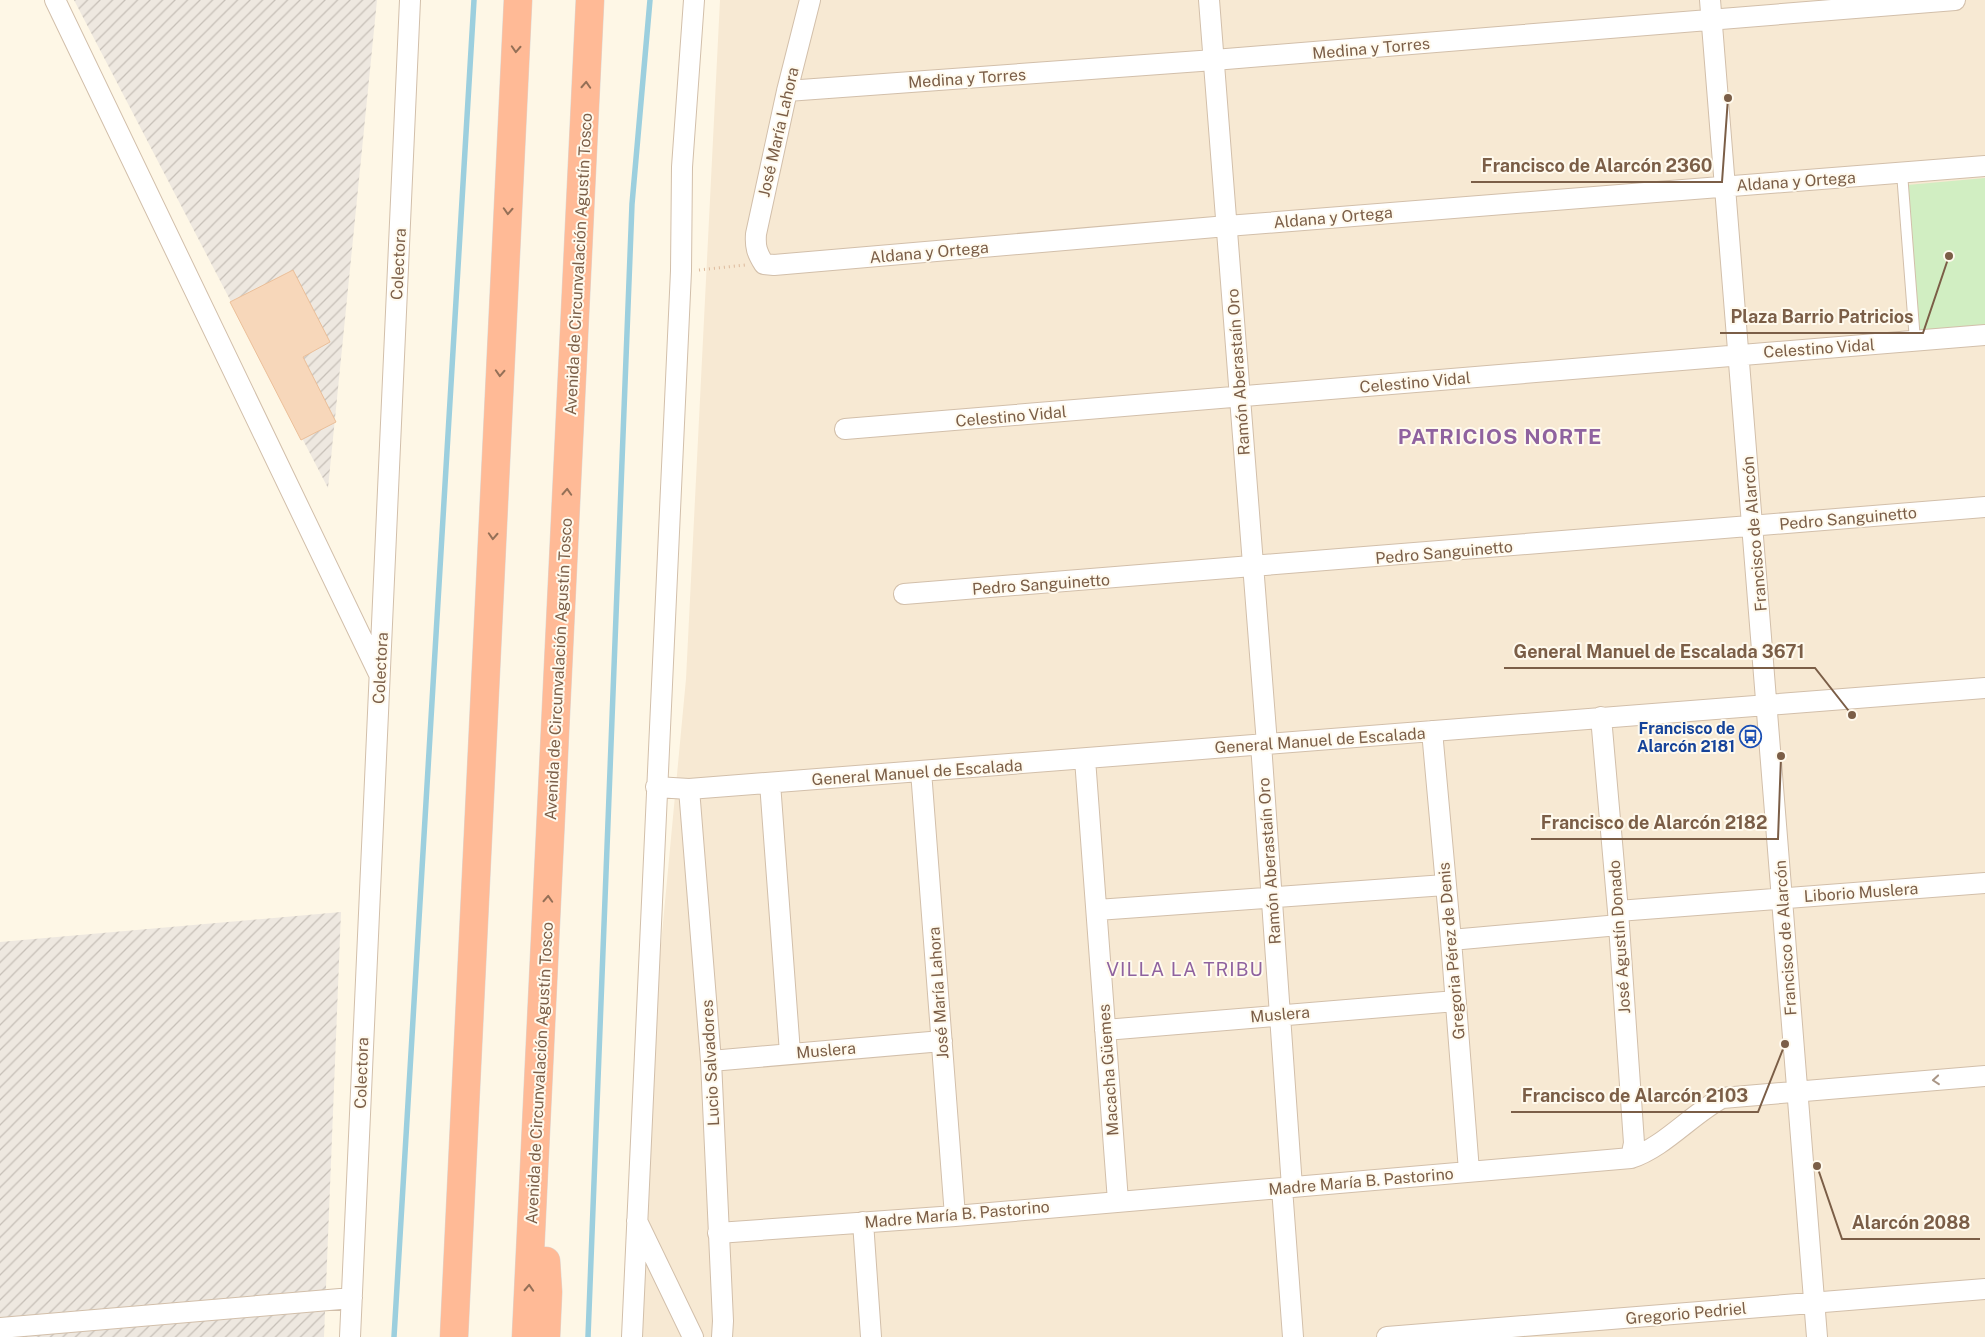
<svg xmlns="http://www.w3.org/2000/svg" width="1985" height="1337" font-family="'Public Sans',sans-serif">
<defs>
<pattern id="industrial-furrows" width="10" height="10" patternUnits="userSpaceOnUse" patternTransform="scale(1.25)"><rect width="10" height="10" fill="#eee8e0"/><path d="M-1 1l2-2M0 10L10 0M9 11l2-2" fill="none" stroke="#c6bfb7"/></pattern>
</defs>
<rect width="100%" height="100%" fill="#fef7e6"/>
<!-- residential -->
<path fill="#f7e9d3" d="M720,0h1265v1337h-1342l-3,-170 46,-488z"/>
<!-- industrial -->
<path fill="url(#industrial-furrows)" d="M74,0h303l-49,488z
M341,912l-17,425h-324v-395z"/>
<!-- park -->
<path fill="#d1eec2" d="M1985,178v148l-65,6 -13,-147z"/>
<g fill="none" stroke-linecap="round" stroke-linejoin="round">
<!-- stream -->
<path stroke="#9ccfde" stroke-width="5.5" d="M394,1337l80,-1337
M588,1337l44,-1133 18,-204"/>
</g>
<!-- building -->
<path fill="#f7d7ba" stroke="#ebbf99" d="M293,270l37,72 -27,15 33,65 -35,18 -71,-138z"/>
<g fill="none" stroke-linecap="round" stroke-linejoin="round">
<defs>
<path id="service" d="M1902,173l13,168"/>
<path id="minor" d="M55,0l324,674
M810,0l-23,91 -31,143c-1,13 1,19 8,30l10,1 453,-39 758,-60
M1209,0l58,744
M1710,0l107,1337
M787,91l427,-31 741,-60
M845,429l1140,-94
M904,594l1081,-87
M1601,717l17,194 16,232 -3,15
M1432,731l19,209 18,231
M1261,744l31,443
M1085,759l33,442
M921,771l34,445
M770,783l20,270
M656,787l33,2 1296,-101
M689,789l22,272 12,260 -1,16
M1097,910l348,-25
M1618,911l367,-28
M1451,940l168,-15
M1105,1030l351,-29
M711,1061l231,-20
M1282,1188l11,149
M637,1221l56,116
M863,1222l8,115
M718,1233l237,-17 676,-58c32,-10 61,-44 91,-60l263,-22
M0,1328l352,-30
M350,1337l60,-1337
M632,1337l49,-1066 1,-104 12,-167
M1387,1337l598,-48"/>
<path id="motorway" d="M454,1337l64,-1337
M526,1337l64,-1337
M546,1337l2,-45 -2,-31"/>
</defs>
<!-- service casing -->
<use href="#service" stroke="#d2bfaa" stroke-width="12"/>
<!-- minor casing -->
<use href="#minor" stroke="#d2bfaa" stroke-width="22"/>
<!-- motorway casing -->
<use href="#motorway" stroke="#dfd8d3" stroke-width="29"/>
<!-- path -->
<path stroke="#ddba9d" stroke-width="3" stroke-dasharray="1 4" stroke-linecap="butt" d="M699,270l46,-5"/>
<!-- service -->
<use href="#service" stroke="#fff" stroke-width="10"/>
<!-- minor -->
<use href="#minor" stroke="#fff" stroke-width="20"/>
<!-- motorway -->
<use href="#motorway" stroke="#ffba96" stroke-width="28"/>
</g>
<!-- one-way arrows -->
<defs><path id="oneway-chevron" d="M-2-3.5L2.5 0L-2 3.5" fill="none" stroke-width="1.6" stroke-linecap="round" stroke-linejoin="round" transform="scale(1.25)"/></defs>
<g stroke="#957057">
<use href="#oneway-chevron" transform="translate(516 49) rotate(93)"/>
<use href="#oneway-chevron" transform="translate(586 85) rotate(-87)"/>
<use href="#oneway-chevron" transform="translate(508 211) rotate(93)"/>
<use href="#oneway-chevron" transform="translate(500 373) rotate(93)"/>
<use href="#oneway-chevron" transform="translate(567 492) rotate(-87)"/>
<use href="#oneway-chevron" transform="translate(493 536) rotate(93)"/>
<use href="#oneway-chevron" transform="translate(548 899) rotate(-87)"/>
<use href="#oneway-chevron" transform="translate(529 1288) rotate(-87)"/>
</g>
<use stroke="#a99687" href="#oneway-chevron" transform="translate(1936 1080) rotate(175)"/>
<!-- icons -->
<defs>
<symbol id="bus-ring" viewBox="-11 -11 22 22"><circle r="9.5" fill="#fffaee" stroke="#1a4fb4" stroke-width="1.5"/><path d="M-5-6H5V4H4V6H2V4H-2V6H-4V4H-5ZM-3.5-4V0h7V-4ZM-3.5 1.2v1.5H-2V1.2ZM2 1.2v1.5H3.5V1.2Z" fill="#1a4fb4"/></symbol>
</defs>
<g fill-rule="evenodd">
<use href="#bus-ring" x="1738" y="724" width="25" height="25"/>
</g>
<g text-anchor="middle" stroke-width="4" stroke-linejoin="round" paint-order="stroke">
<!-- street labels -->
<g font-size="16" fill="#7b5e47" stroke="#fffaee">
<text transform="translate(1371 48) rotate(-5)" y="6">Medina y Torres</text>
<text transform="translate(967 78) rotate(-4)" y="6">Medina y Torres</text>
<text transform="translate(778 132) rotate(-77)" y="6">José María Lahora</text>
<text transform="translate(1796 181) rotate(-4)" y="6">Aldana y Ortega</text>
<text transform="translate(1333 217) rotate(-5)" y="6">Aldana y Ortega</text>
<text transform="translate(929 252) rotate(-5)" y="6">Aldana y Ortega</text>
<text transform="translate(398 264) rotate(-87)" y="6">Colectora</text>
<text transform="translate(578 264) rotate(-87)" y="6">Avenida de Circunvalación Agustín Tosco</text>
<text transform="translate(1819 348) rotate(-4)" y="6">Celestino Vidal</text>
<text transform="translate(1238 372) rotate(-94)" y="6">Ramón Aberastaín Oro</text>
<text transform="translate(1415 382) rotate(-5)" y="6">Celestino Vidal</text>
<text transform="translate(1011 416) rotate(-5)" y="6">Celestino Vidal</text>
<text transform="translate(1848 518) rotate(-5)" y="6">Pedro Sanguinetto</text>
<text transform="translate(1754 534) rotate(-95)" y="6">Francisco de Alarcón</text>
<text transform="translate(1444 552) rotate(-5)" y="6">Pedro Sanguinetto</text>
<text transform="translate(1041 584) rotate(-4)" y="6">Pedro Sanguinetto</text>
<text transform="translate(380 668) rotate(-87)" y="6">Colectora</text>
<text transform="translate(558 669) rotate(-87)" y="6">Avenida de Circunvalación Agustín Tosco</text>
<text transform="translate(1320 740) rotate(-4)" y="6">General Manuel de Escalada</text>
<text transform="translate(917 772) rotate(-4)" y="6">General Manuel de Escalada</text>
<text transform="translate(1269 861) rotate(-94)" y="6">Ramón Aberastaín Oro</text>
<text transform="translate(1861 892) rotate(-4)" y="6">Liborio Muslera</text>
<text transform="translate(1619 937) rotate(-94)" y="6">José Agustín Donado</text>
<text transform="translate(1785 938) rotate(-94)" y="6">Francisco de Alarcón</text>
<text transform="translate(1451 951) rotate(-95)" y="6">Gregoria Pérez de Denis</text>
<text transform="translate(938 993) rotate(-94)" y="6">José María Lahora</text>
<text transform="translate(1280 1014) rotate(-5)" y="6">Muslera</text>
<text transform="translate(826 1050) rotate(-5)" y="6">Muslera</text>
<text transform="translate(710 1063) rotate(-93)" y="6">Lucio Salvadores</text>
<text transform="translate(1108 1070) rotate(-94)" y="6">Macacha Güemes</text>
<text transform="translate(361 1073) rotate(-88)" y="6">Colectora</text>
<text transform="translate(539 1073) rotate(-87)" y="6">Avenida de Circunvalación Agustín Tosco</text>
<text transform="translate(1361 1181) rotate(-5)" y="6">Madre María B. Pastorino</text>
<text transform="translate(957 1214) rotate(-5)" y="6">Madre María B. Pastorino</text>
<text transform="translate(1686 1313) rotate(-5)" y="6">Gregorio Pedriel</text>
</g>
<!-- transit labels -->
<g font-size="16" font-weight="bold" fill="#164399" stroke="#fffaee" text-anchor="end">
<text x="1735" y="734">Francisco de<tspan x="1735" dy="18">Alarcón 2181</tspan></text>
</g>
<!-- quarter labels -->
<g font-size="19" letter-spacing="1" fill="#8f629f" stroke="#fffaee">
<text x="1185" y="976">VILLA LA TRIBU</text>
</g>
<!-- district labels -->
<g font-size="21" font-weight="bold" letter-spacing="1" fill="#8f629f" stroke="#fffaee">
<text x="1500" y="444">PATRICIOS NORTE</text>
</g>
</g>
<!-- callouts -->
<path fill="none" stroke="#7b5e47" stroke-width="2" d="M1728 98L1722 182H1471M1949 256L1923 333H1720M1852 715L1815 668H1504M1781 756L1778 839H1531M1785 1044L1758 1112H1511M1817 1166L1842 1239H1980"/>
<g fill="#7b5e47" stroke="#fffaee" stroke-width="2">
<circle cx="1728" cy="98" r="5"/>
<circle cx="1949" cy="256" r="5"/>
<circle cx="1852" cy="715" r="5"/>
<circle cx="1781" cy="756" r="5"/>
<circle cx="1785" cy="1044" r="5"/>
<circle cx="1817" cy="1166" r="5"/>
</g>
<g font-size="18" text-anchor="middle" font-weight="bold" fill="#7b5e47" stroke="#fffaee" stroke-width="4" stroke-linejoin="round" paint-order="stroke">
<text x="1597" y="172">Francisco de Alarcón 2360</text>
<text x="1822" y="323">Plaza Barrio Patricios</text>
<text x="1659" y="658">General Manuel de Escalada 3671</text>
<text x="1654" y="829">Francisco de Alarcón 2182</text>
<text x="1635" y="1102">Francisco de Alarcón 2103</text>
<text x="1911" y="1229">Alarcón 2088</text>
</g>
</svg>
